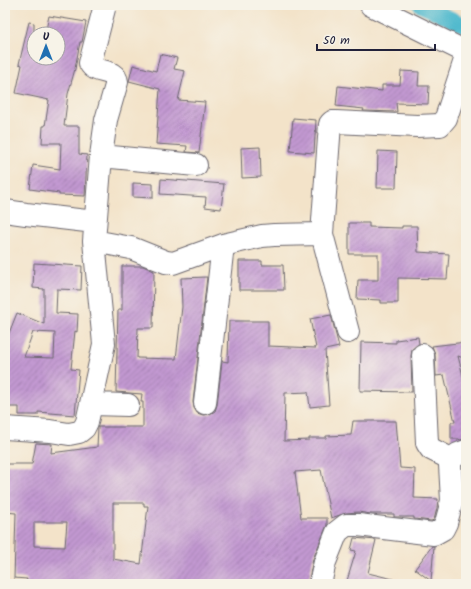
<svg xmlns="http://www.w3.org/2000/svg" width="471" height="589" font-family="Kalam,sans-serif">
<defs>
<pattern id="building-hatch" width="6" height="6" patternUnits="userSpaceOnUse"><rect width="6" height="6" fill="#c299d1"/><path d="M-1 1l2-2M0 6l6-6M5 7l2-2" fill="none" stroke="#9d7cab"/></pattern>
</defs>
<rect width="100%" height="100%" fill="#f7f3e8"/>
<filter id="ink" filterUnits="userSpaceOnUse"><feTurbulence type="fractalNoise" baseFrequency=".025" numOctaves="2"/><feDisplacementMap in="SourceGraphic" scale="8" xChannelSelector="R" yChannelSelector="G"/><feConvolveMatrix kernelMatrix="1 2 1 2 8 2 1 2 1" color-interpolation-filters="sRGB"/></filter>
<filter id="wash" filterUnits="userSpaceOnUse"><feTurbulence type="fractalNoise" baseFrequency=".012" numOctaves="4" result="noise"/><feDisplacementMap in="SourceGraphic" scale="16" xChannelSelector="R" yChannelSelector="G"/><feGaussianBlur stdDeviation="0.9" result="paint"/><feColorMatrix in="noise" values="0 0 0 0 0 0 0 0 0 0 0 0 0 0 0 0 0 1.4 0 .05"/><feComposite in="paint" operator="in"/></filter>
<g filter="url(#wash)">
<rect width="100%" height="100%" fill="#f3e3c9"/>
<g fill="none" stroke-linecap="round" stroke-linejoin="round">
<!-- canal -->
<path stroke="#51bace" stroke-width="16" d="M421,5l45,21"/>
</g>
<g id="blocks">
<!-- building -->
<path fill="url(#building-hatch)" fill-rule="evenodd" d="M49,16l37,6 -4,20h-2l-5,27 -7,25 -4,32h15v28l8,1 -2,41 -26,-1v-2l-29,-4 3,-24 27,4 1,-26h-19l1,-17h2l4,-26 -33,-7 6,-28 -3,-1 10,-42 5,1v35h24l2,-24h-15z
M160,54l17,4 -3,11 11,2 -7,29 27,2 -6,51 -13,-1 1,-6 -31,-2 4,-55 -31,-8 4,-16 23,6z
M401,71l18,1 -1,14h11l-1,18 -32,-1 1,9 -34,-1 1,-2 -28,-3 2,-20 44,5v-6h18z
M293,118l23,2 -2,33 -24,-2z
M260,147l1,30 -19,1 -1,-30z
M378,151l19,1 -1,36h-19z
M161,179l63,5 -3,25 -16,-2 1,-10 -46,-3z
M133,183l20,1v14l-20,-1z
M349,223h20v4l33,1v-2h15l1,26 31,2 -2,25 -49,-1v25h-17v-3l-24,-1 1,-19h20v-26h-29z
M239,261h23v4h21l1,25h-45z
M34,263l48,3 -1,24 -24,-1 -1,24 22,1 -1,18 -2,-1 -4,38 8,1 -4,45 -37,-3v3h-19v-8h-14v-64l12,-30 27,11v-35l-11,-1zM33,332l22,1 -1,25 -30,-1z
M122,266h21l11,5 -1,57h-15l-1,30 39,1 6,-52 -1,-29 26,-1 -14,125 1,6 3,5 6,2 7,-1 5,-3 2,-6 5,-44 6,1 1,-41h39v25l48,2 -6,-29 21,-4 8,32 -14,3 4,55 -19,2 -2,-15 -23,1 -1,48 25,-1v-2h17v-2l25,-1 2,-14h43l4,47 15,1 -1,29 24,1 -1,9 -3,12 -3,1 -17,-2v-2h-20v-3h-23l-13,-2 -12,1 -15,5 -10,-48 -26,2 6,46h26v7l-14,34 -5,25h-282l1,-5 -13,-1 2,-65 -11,-1v-48h27l4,-21 16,1 -1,9 46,-6 1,-20h45v-25h-2l1,-8 -26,-2 2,-82h4zM113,503h31v3h4l-7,58 -28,-5zM34,522h33l-2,25 -31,-1z
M418,337l1,7 -7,5 -1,7 1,36 -52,-1 1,-49 35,1v-3z
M466,342v17l-8,-3 8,32v51l-6,1 -1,-1h-8v-17h4l-11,-47 -8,1 -1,-22 -3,-8z
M354,538l22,2 -8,33 25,6 -1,5h-46l10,-33 -5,-1z
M432,546h2l-3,35 -16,-12z"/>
</g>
</g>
<g filter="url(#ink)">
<use href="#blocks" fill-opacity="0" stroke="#6b666d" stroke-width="1"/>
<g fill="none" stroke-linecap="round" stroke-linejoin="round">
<defs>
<path id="minor" d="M371,5l95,47
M101,156l95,9
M5,211l21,3 69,8
M322,234l26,98
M94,241l37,7 35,14 7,1 50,-18 39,-9 12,-1 48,-1 8,-110 2,-2h4l81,4 23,-1 6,-7 20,-61
M423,355l4,88 4,6 20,10
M205,403l18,-158
M92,404l36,1
M5,428l45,3 19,3 10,-2 5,-4 3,-6 17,-78 -10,-103 7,-85 5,-36 11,-38c-2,-14 -21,-7 -27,-19l15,-58
M320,584l5,-22 12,-30 9,-7h12l76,9 9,-5 3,-6 6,-22 -2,-36 1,-6 7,-5 8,-3"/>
</defs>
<!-- minor casing -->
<use href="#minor" stroke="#6b666d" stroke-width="24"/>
<!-- minor -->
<use href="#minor" stroke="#fff" stroke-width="22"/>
</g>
</g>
<!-- margin -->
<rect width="471" height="589" fill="none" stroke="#f7f3e8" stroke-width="20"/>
<!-- north arrow -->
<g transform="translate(46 46)"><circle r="19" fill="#f7f3e8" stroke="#a29fa3"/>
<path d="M0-3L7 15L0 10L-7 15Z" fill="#1f6fb2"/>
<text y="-6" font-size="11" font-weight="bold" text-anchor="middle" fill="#22223b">U</text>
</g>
<!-- scale -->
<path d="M317 44v6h118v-6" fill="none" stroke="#22223b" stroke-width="2"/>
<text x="323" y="44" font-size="12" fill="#22223b" stroke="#f7f3e8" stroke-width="3" paint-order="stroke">50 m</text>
</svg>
